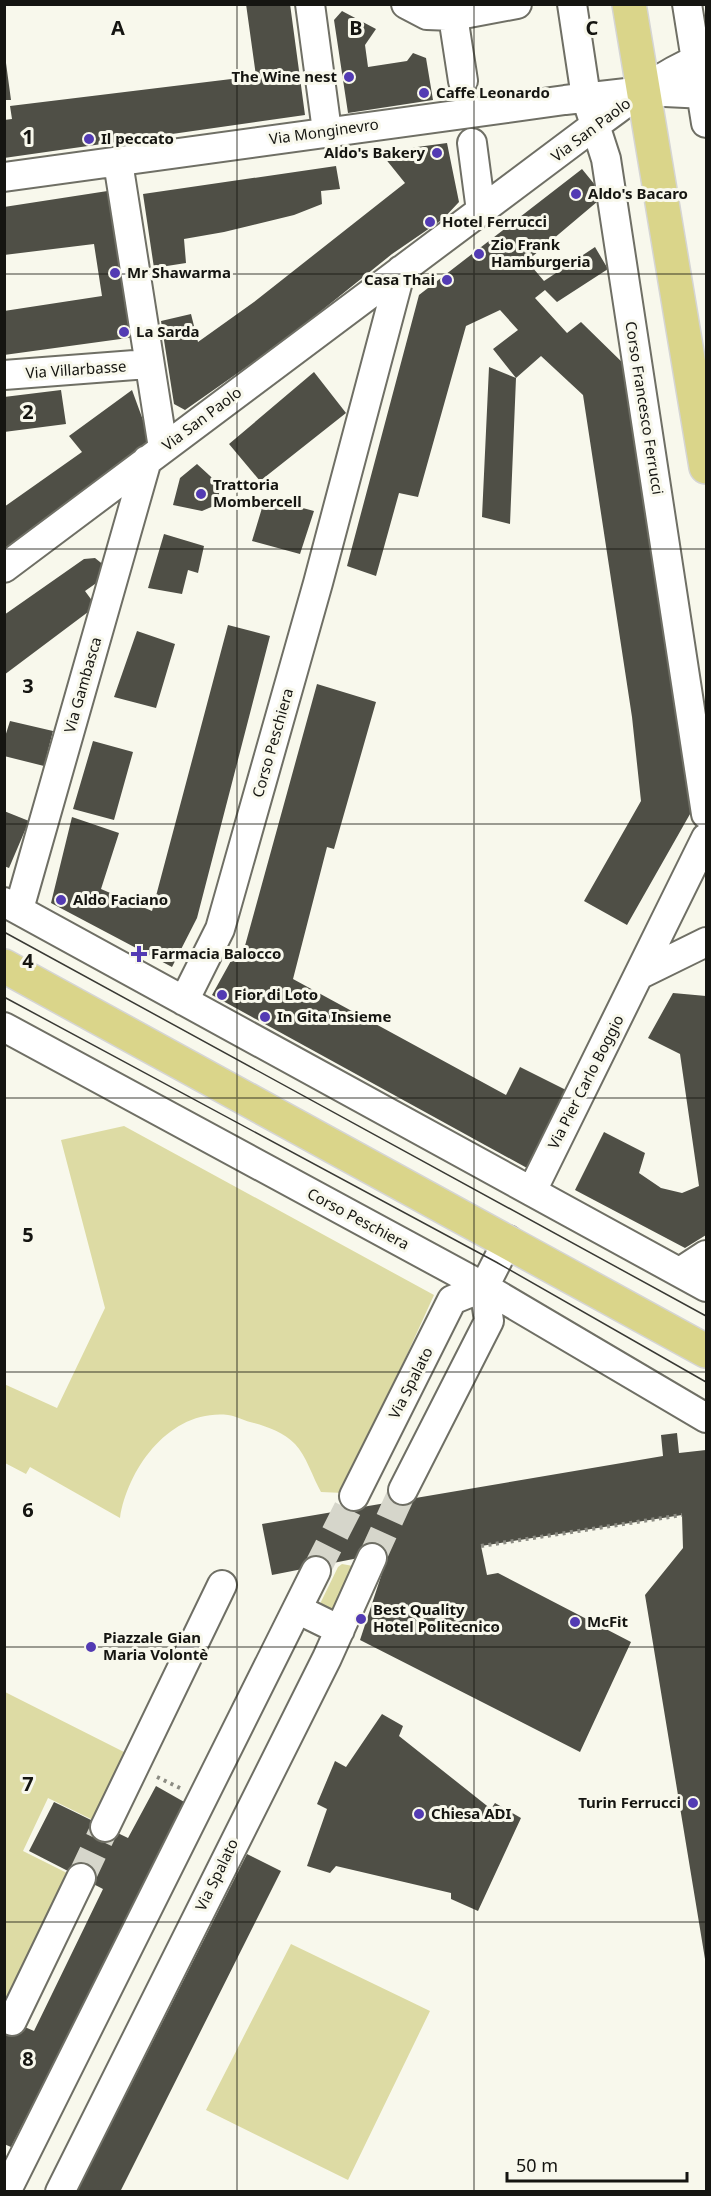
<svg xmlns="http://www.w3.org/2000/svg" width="711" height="2196" font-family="'Noto Sans',sans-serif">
<rect width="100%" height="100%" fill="#f8f8ec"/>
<!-- green -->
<path fill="#dddba4" d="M124,1126l310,169 -90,198 -23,-1c-8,-14 -15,-37 -26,-48 -12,-12 -29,-18 -45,-22 -7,-2 -14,-6 -22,-7 -58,-6 -100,53 -108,103l-90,-51 -4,7 -21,-11 -1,-79 53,24 48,-100 -44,-168z
M342,1564l11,2 -22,50 -14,-6 21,-43z
M5,1692l121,61 -33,67 -45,-22 -25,53 44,22 -62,129z
M291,1944l139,67 -82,169 -142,-70z"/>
<!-- building -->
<path fill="#4f4f46" d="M246,4h44l15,111 -301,43v-38l8,-1 -2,-13 246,-30z
M342,11l34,18 -11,16 3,22 39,-6 6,-8 13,5 7,42 -85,13 -14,-93z
M6,63l5,37h-7v-36z
M447,143l12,59 -16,17 -51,35 -107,86 -100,70 -11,-6 -13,-83 30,-7 7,28 56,-40 151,-119 -25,-31z
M336,166l4,23 -19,2 1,13 -28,11 -70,17 -40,7 2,24 -32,5 -11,-74z
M582,169l22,27 -77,65 17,20 51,-34 13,22 -51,33 -12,-12 -10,8 32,35 14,-11 47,46 66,439 -67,118 -43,-24 57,-100 -9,-84 -49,-322 -42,-39 -25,22 -23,-29 25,-19 -18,-20 -34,16 -48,171 -19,-4 -23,83 -29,-10 72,-271z
M114,190l21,147 -131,18v-44l98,-15 -8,-52 -90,11v-48z
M489,367l27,11 -6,146 -28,-7z
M314,372l32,41 -86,68 -31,-37z
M61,390l5,34 -62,8v-35z
M132,390l19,52 -147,110v-45l78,-55 -13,-16z
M197,464l24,22 -5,19 -14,6 -29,-6 7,-27z
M265,498l49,13 -14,43 -48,-13z
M164,534l40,12 -6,27 -10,-3 -6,24 -34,-6z
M95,558l10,8v11l-20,14 11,15 -92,69v-60l80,-56z
M228,625l42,11 -73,282 -25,49 -121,-64 21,-86 47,16 -18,56 51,22z
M137,631l38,13 -19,64 -42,-11z
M317,684l59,18 -42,147 -7,-2 -34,132 213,116 14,-28 46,23 -39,78 -315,-173 25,-45 6,3z
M10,721l43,10 -9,35 -40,-10v-16z
M93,741l40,11 -19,68 -41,-11z
M4,811l25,10 -20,47 -5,-2z
M673,993l33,3v239l-21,13 -110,-58 29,-58 41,21 -6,20 22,15 21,5 17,-7 -19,-132 -32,-16z
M677,1433l2,20 27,-3 -1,509 -60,-364 38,-47 -1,-33 -201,31 6,29 11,-2 133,69 -51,110 -220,-112 29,-88 -117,23 -10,-51 401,-68 -2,-21z
M382,1714l21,12 -4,10 92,73 4,-6 26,15 -43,93 -27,-12v-6l-115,-27 -6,7 -23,-7 20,-57 -10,-5 18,-43 11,6z
M156,1786l30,17 -175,344 -7,-3v-126l30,13 69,-142 -74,-38 25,-49 74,36z
M247,1854l34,17 -161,321h-43z"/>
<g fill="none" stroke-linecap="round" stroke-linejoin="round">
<!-- minor-tunnel -->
<path stroke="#d6d6cb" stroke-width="28" stroke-dasharray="28 14" stroke-linecap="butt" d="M372,1558l31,-68
M316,1571l38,-75
M81,1878l24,-51"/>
<defs>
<path id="minor" d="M310,4l17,127
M406,4l21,11 26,1 64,-12
M572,4l14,93 20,62 100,655
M687,4l19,119
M453,16l10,65
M472,143l9,68
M118,162l45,286
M4,177l561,-77 79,-9 62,3
M4,375l144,-11
M4,568l590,-442c33,-23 74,-58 112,-69
M4,902l702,385
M19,909l128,-449
M641,974l65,-32
M184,1001l36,-72 98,-346 83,-313
M4,1027l480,260 222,131
M532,1191l174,-353
M680,1272l26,-17
M403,1490l86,-169 -5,-34 24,-47
M354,1496l98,-196 32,-13
M297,1609l43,21
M105,1827l117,-242
M12,2021l69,-143
M6,2192l310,-621
M60,2192l267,-534 45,-100"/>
<path id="major" d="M629,4l77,463
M4,966l702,385"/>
</defs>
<!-- minor casing -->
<use href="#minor" stroke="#6f6f65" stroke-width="32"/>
<!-- major casing -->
<use href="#major" stroke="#d5d5d4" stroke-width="36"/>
<!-- path -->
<path stroke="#8c8c83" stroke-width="4" stroke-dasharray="3 4.5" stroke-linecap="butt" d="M481,1546l201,-31
M157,1777l23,11"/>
<!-- minor -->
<use href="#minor" stroke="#fff" stroke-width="28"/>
<!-- major -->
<use href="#major" stroke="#dad58a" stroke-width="33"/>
<!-- tram -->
<path stroke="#393934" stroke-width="1.5" d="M4,932l702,384
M4,997l492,265 210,120"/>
</g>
<!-- grid -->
<path fill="none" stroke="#151511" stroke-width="1.5" stroke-opacity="0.55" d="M237,4v2188M474,4v2188M4,274h702M4,549h702M4,824h702M4,1098h702M4,1372h702M4,1647h702M4,1922h702"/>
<!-- markers -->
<g fill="#533bb3" stroke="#f8f8ec" stroke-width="2">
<circle cx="349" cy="77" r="6"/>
<circle cx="424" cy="93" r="6"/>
<circle cx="89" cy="139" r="6"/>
<circle cx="437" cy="153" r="6"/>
<circle cx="576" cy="194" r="6"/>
<circle cx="430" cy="222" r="6"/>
<circle cx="479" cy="254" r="6"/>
<circle cx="115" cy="273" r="6"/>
<circle cx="447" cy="280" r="6"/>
<circle cx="124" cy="332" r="6"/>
<circle cx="201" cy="494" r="6"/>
<circle cx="61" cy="900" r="6"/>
<path d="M136 945h6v6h6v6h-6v6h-6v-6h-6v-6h6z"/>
<circle cx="222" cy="995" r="6"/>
<circle cx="265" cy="1017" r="6"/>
<circle cx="361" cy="1619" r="6"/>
<circle cx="575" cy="1622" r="6"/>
<circle cx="91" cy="1647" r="6"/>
<circle cx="693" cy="1803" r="6"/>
<circle cx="419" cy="1814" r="6"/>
</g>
<g text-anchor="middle" stroke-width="6" stroke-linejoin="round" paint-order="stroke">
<!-- poi labels -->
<g font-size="15" font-weight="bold" fill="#151511" stroke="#f8f8ec" text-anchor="start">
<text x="337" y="82" text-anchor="end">The Wine nest</text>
<text x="436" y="98">Caffe Leonardo</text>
<text x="101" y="144">Il peccato</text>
<text x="425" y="158" text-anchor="end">Aldo's Bakery</text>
<text x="588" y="199">Aldo's Bacaro</text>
<text x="442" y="227">Hotel Ferrucci</text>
<text x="491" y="250">Zio Frank<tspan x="491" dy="17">Hamburgeria</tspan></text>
<text x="127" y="278">Mr Shawarma</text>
<text x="435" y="285" text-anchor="end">Casa Thai</text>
<text x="136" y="337">La Sarda</text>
<text x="213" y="490">Trattoria<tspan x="213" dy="17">Mombercell</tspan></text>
<text x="73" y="905">Aldo Faciano</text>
<text x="151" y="959">Farmacia Balocco</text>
<text x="234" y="1000">Fior di Loto</text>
<text x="277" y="1022">In Gita Insieme</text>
<text x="373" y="1615">Best Quality<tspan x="373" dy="17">Hotel Politecnico</tspan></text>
<text x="587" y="1627">McFit</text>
<text x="103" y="1643">Piazzale Gian<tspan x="103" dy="17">Maria Volontè</tspan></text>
<text x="681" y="1808" text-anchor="end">Turin Ferrucci</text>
<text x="431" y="1819">Chiesa ADI</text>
</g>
<!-- street labels -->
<g font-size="15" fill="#151511" stroke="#f8f8ec">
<text transform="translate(591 130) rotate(-37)" y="5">Via San Paolo</text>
<text transform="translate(324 132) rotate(-8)" y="5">Via Monginevro</text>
<text transform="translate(76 370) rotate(-4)" y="5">Via Villarbasse</text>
<text transform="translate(644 408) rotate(81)" y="5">Corso Francesco Ferrucci</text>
<text transform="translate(202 419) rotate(-37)" y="5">Via San Paolo</text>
<text transform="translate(83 685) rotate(-74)" y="5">Via Gambasca</text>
<text transform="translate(273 743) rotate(-74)" y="5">Corso Peschiera</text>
<text transform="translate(586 1082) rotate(-63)" y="5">Via Pier Carlo Boggio</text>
<text transform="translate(358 1219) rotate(28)" y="5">Corso Peschiera</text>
<text transform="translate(411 1383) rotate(-63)" y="5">Via Spalato</text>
<text transform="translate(217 1875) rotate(-64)" y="5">Via Spalato</text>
</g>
</g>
<g font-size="20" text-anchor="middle" font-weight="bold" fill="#151511" stroke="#f8f8ec" stroke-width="6" stroke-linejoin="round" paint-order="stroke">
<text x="118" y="35">A</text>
<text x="356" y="35">B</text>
<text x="592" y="35">C</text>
<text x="28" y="144">1</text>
<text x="28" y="419">2</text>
<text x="28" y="693">3</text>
<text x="28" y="968">4</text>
<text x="28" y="1242">5</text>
<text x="28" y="1517">6</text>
<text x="28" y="1791">7</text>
<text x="28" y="2066">8</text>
</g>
<!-- border -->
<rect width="711" height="2196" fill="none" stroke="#151511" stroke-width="12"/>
<!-- scale -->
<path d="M507 2172v9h180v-9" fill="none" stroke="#151511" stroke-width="3"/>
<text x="516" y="2172" font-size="18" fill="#151511" stroke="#f8f8ec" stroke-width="4.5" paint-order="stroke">50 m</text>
</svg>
